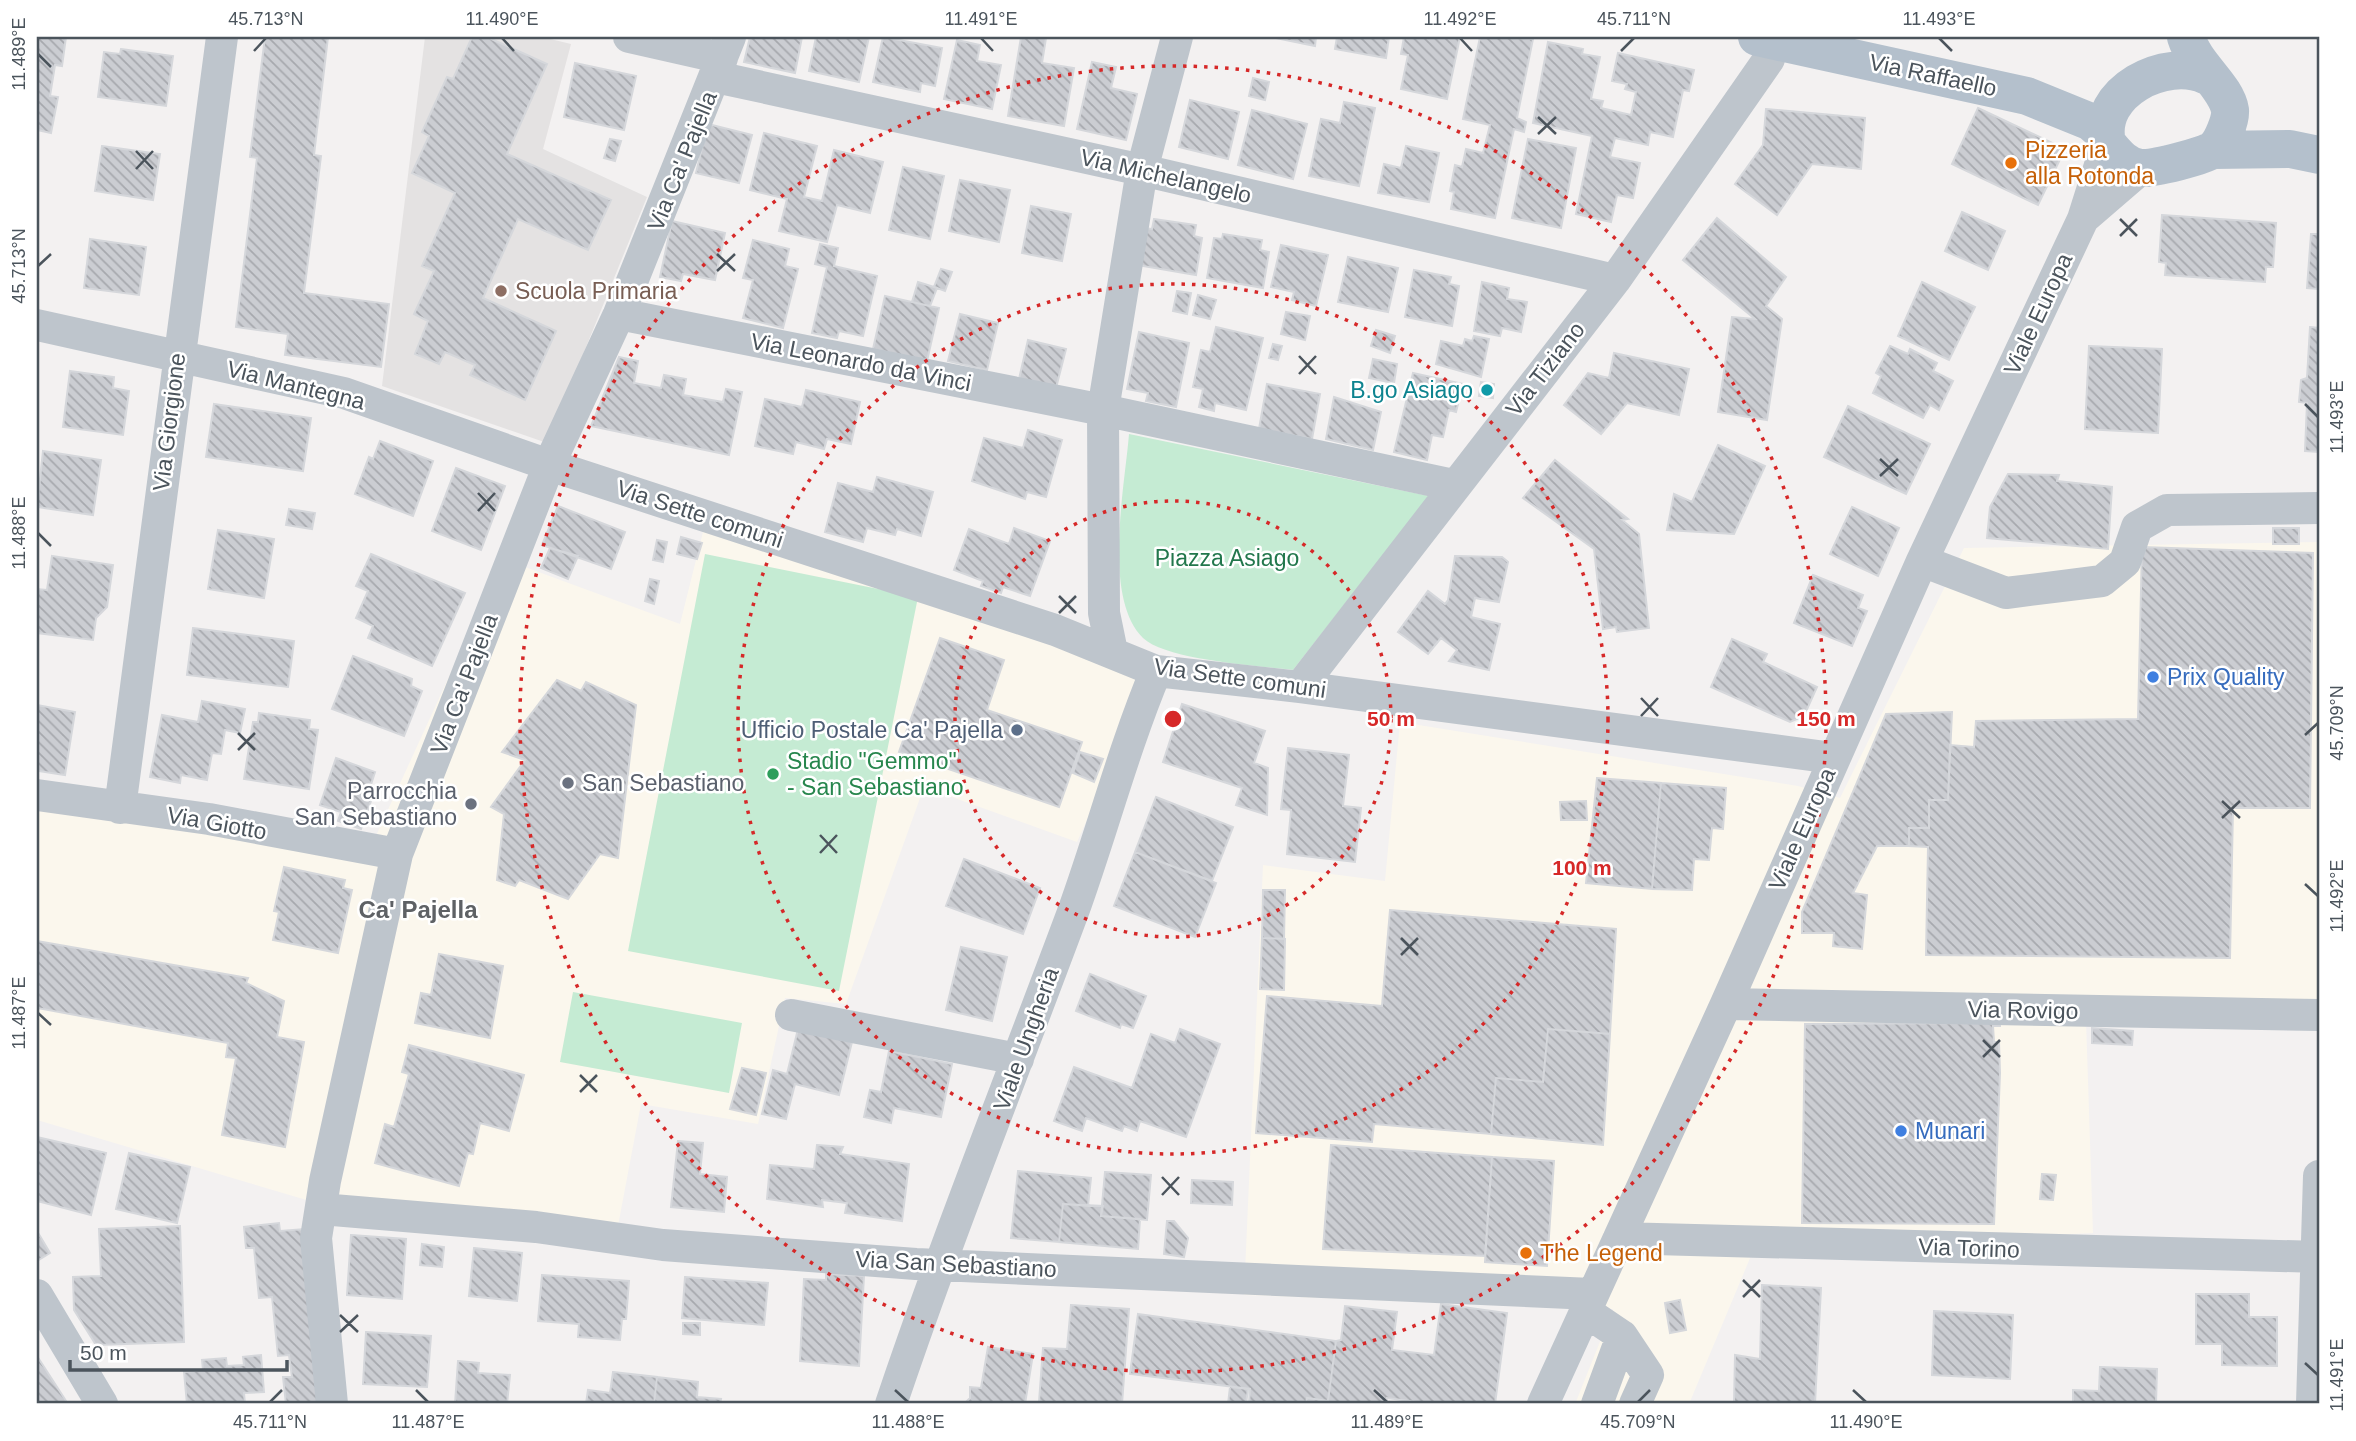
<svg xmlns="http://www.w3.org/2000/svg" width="2356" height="1441" font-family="Helvetica,sans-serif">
<defs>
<pattern id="building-back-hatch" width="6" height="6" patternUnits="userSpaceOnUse" patternTransform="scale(1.75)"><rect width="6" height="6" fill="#cbcdd2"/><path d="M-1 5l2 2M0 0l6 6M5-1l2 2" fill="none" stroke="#a7a9ae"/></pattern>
</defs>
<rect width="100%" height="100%" fill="#f3f1f1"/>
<!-- commercial -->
<path fill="#fbf7ed" d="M707,516l405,136 33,39 -68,151 -153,-55 -78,217 -61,-6 -27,126 -117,-20 -27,143 -294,-43 -283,-84v-335l338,53 128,-279 177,65z
M2319,542v458l-233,20 7,213 -340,18 -64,153h-114l38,-95 -369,-14 19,-430 122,16 15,-159 398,64 42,12 124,-250z"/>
<!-- education -->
<path fill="#e4e2e2" d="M425,37h117l29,7 -28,105 104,48 -100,246 -165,-57z"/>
<!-- park -->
<path fill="#c5ebd3" d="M1129,434l300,62 -136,174c-34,-4 -127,-10 -150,-32 -41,-40 -18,-152 -14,-204z
M705,554l213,43 -79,394 -211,-40z
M573,992l169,31 -13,70 -169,-31z"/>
<!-- building -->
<path fill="url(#building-back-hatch)" stroke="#d5d7db" stroke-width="2" d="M37,37h29l-4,29 -7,-1 -5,31 8,1 -7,36 -14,-3z
M265,37h63l-14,118 7,1 -17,137 85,11 -8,63 -96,-12 3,-21 -52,-7 21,-169 -7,-1z
M472,37h15l60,27 -40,90 104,46 -23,50 -70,-31 -35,79 73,33 -31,69 -55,-25 5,-10 -30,-13 -6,12 -24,-10 13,-33 -14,-7 20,-43 -12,-5 33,-73 -43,-20 17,-37 -7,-4 25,-55 6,2z
M750,37h52l-7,36 -51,-11z
M816,37h53l-10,45 -50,-11z
M883,37l59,11 -7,38 -14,-3 -1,9 -47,-10z
M1021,37l25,1 -4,25 32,5 -10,58 -56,-10z
M1271,37h45l-1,9z
M1337,37h52l-3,21 -51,-9z
M1404,37h56l-13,62 -46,-10 7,-34 -7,-1z
M1480,37l53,2 -16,79 9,4 -2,10 -10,-3 -19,89 -44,-9 3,-17 -4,-1 5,-26 7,2 4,-18 17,4 7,-28 -27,-6z
M957,40l23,5 -3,16 24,4 -9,44 -48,-10z
M1548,42l35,7 -1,5 18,3 -9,42 12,2 -2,7 30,7 5,-23 -11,-3 2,-5 -15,-3 6,-28 76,17 -5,21 -6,-1 -10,47 -23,-5 -2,13 -33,-7 -5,19 30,6 -7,35 -16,-3 -6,27 -35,-8 16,-78 -59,-13z
M121,49l52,7 -7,50 -68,-9 6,-45 16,2z
M1092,62l24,5 -5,21 26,6 -11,46 -49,-11z
M575,63l61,13 -12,54 -60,-13z
M1253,78l16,4 -4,18 -16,-4z
M1190,100l49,12 -11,47 -49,-12z
M1344,102l31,6 -16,78 -50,-10 12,-57 19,4z
M1978,108l87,41 -27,56 -86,-41z
M1766,109l99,9 -4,51 -49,-5 -35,51 -42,-31 28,-39z
M1252,110l55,14 -14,55 -55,-14z
M708,124l44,11 -13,48 -43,-10z
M764,133l53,13 -13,51 18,4 12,-51 49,12 -13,51 -33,-8 -10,37 -48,-11 8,-32 -37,-9z
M610,139l11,2 -6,20 -11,-3z
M1528,139l48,9 -15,80 -49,-10z
M102,146l58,8 -7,46 -58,-9z
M1406,146l33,7 -10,49 -51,-9 6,-29 17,4z
M903,167l41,9 -14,63 -41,-9z
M960,180l50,10 -11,52 -50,-11z
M1031,206l40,8 -9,47 -40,-8z
M1962,212l43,19 -17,39 -43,-19z
M2162,215l114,8 -3,44h-7l-1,15 -100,-7 1,-12 -7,-1z
M1717,218l69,59 -20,29 16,13 -15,101 -49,-8 14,-95 23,2 -72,-59z
M1154,219l42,6 -2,11 8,2 -6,37 -59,-10 7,-37 8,1z
M672,221l53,12 -10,47 -32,-6 -2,7 -21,-4z
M1223,234l39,6 -2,10 9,2 -6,36 -56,-10 7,-40 8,1z
M2311,234h8v55l-12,-1z
M90,239l56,8 -7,48 -55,-7z
M753,240l36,9 -4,17 13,3 -15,59 -40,-10 10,-38 -10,-2z
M820,244l18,4 -4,18 43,10 -14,60 -24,-5 -2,7 -25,-5 15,-66 -12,-3z
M1281,245l47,10 -12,51 -24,-6 2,-8 -23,-5z
M1348,257l50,11 -10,44 -50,-10z
M941,269l11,3 -7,19 -11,-4z
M1414,270l37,7 -2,7 10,2 -7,40 -47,-9z
M918,282l19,6 -7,18 -18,-4z
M1482,282l27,6 -2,11 20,3 -6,30 -19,-4 -2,8 -26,-5z
M1922,282l53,25 -26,53 -51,-24z
M1177,291l14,2 -4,21 -14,-3z
M1198,295l18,5 -6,19 -17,-4z
M885,296l54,12 -12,53 -54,-12z
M1286,312l24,4 -5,24 -24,-6z
M960,314l38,9 -11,47 -39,-9z
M1216,327l47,11 -17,72 -31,-7 -1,8 -15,-4 4,-18 -10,-2 8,-37 9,2z
M2310,327l9,1v124l-14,-1 2,-48 -8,-1 2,-22 6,-2z
M1376,330l19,6 -5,17 -19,-7z
M1139,332l50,11 -13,64 -30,-6 2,-8 -21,-4z
M1474,336l15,3 -8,38 -45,-13 5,-23 22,5 2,-7 7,2z
M1028,340l38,9 -10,39 -37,-9z
M1273,344l9,2 -4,14 -9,-2z
M1890,346l18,8 2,-5 27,14 -4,8 20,10 -14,29 -9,-5 -7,13 -50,-25 8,-17 -5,-3z
M2089,346l73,3 -4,84 -73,-4z
M1614,353l75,16 -10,46 -52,-12 -26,31 -37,-29 24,-32 21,5z
M619,357l19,4 -4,22 27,5 3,-13 22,4 -3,16 40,7 3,-13 16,3 -13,63 -138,-29z
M1373,359l24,5 -3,19 -25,-5z
M70,371l44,6 -1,11 16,3 -6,44 -60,-8z
M1413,373l50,11 -7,28 -7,-2 -6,27 -11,-2 -5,25 -33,-8z
M1481,382l13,2 -1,14 -14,-2z
M1267,384l53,10 -8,45 -53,-10z
M806,390l54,12 -9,42 -24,-5 -3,10 -28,-7 -3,12 -38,-8 10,-47 37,8z
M1334,397l47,15 -8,38 -47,-11z
M214,404l97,14 -8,53 -97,-14z
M1848,406l82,38 -24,50 -82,-37z
M1028,430l34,10 -16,57 -19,-5 -2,7 -53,-18 12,-43 39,10z
M380,441l53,20 -20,55 -58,-22 14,-37 4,2z
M1718,445l47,21 -31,68 -67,-4 7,-36 18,8z
M43,451l58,9 -8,55 -56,-8z
M1555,460l73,59 -6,1 17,14 10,94 -32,4 -1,-5 -13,2 -9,-80 -71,-51z
M456,468l49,18 -24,64 -49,-19z
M2008,474l51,1 -2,6 55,6 -4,62 -121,-11 3,-31z
M877,477l56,15 -12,44 -24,-7 -2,6 -28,-7 -4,14 -38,-10 13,-49 35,9z
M558,506l67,26 -14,37 -69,-24z
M1852,507l47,21 -21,48 -48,-22z
M289,509l26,4 -3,16 -26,-4z
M1014,528l36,13 -20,55 -27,-9 -2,6 -20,-7 2,-5 -29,-11 15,-41 40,15z
M2273,528h26v16h-26z
M218,530l56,9 -10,59 -56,-9z
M681,537l21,6 -5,16 -20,-5z
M657,540l10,2 -4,20 -10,-2z
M2142,547l171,6 -3,255h-77l-3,150 -304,-3 2,-108 -19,-1v-18h20v-28h19l2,-55 24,2 2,-26 162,-2z
M550,548l28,8 -10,23 -27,-11z
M371,554l94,39 -33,73 -64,-28 5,-12 -17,-8 12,-27 -12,-5z
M52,556l61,9 -6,42 -11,11 -3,22 -56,-7v-44l10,1z
M1455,556l47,1 6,5 -9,40 -24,-4 -4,19 29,7 -11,46 -40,-9 8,-11 -16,-12 -13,16 -30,-22 30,-41 17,13 3,-4z
M1813,575l50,20 -5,13 9,3 -15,35 -58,-23z
M650,579l9,2 -5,23 -9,-3z
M193,628l101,13 -6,46 -101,-12z
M940,638l64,22 -17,50 95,32 -23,65 -160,-55z
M1732,639l35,15 -4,8 54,25 -13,29 -14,6 -79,-35z
M353,656l59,23 -1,7 11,5 -18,45 -72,-27z
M557,680l24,11 5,-9 50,23 -18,153 -18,-4 -32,45 -49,-19 -4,6 -18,-6 7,-66 -13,-7 34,-47 -23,-8z
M202,701l43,8 -5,24 -15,-3 -4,24 -9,-1 -5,27 -26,-5 -1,8 -30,-6 12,-62 36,7z
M1182,704l83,27 -11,32 14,5 -1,47 -31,-10 6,-17 -79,-26z
M37,705l38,7 -10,63 -27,-4z
M1952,712l-4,88h-19v28h-20v18h-32l-24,47 14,2 -5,54 -29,-3 1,-13h-32v-21l84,-198z
M259,713l51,7 -1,9 9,1 -9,59 -65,-10 9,-57h5z
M1288,748l61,7 -6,51 18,2 -6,54 -68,-8 4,-44 -10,-1z
M1080,752l23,7 -9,23 -21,-9z
M336,758l39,14 -8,25 4,4 -10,28 -23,-8 3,-9 -21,-7z
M1597,778l64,5 -9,106 -66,-6z
M1661,783l65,5 -3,41 -11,-1 -3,32 -15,-1 -2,31 -40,-1z
M1156,797l77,30 -21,54 -77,-29z
M1586,801l1,19h-26l-1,-18z
M1135,852l81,31 -21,54 -81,-31z
M964,859l76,29 -17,46 -77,-28z
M284,867l61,13 -2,8 9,2 -14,63 -65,-13 6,-28 -5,-1z
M1263,890h22l-1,49 -22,-1z
M1390,910l226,19 -6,105 -62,-5 -5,53 -47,-4 -5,56 -117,-10 -2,18 -116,-9 11,-137 115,10z
M1262,938l23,1 -1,51 -24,-1z
M37,941l211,37 -2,5 38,18 -7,36 27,5 -19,105 -63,-12 14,-77 -10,-1 2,-14 -191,-35z
M961,947l46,10 -15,64 -46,-11z
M439,954l64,12 -13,72 -75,-15 6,-30 10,2z
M1090,974l56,22 -13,32 -12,-4 -1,4 -44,-17z
M2000,1023v3h-7l1,16h5l1,31 -6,151 -192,-1 3,-199z
M2092,1028l41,3 -1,14 -40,-2z
M798,1029l54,13 -13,53 -44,-11 -9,35 -24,-5 11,-44 14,4z
M1180,1029l40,15 -34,93 -46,-16 -3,10 -13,-5 -2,5 -36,-13 -4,13 -28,-10 20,-54 58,21 19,-54 24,9z
M1548,1029l62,5 -7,111 -112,-11 5,-56 47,4z
M409,1045l115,30 -15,56 -29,-8 -7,31 -5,-1 -9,33 -84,-23 10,-39 9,3 15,-53 -7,-2z
M889,1051l63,13 -11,53 -47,-9 -3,15 -27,-6 6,-27 11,2z
M742,1068l24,5 -10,42 -26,-6z
M37,1137l69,16 -15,62 -54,-14z
M678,1141l25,2 -3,31 27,3 -3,35 -53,-5z
M817,1145l26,2 -3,7 69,10 -7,57 -57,-8 2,-10 -25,-3 1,7 -56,-8 3,-34 44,4z
M1331,1145l161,12 -7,99 -162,-7z
M129,1153l61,14 -13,56 -61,-14z
M1492,1157l62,4 -7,105 -62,-4z
M1018,1171l73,7 -3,28 -25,-2 -4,38 -48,-4z
M1105,1172l46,3 -4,45 -46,-4z
M2042,1174l14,1 -3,25 -13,-1z
M1192,1180l41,2 -1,23 -41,-2z
M1063,1204l40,2 -2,10 39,3 -2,30 -79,-7z
M1167,1221h7l14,17 -4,19 -20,-3z
M279,1223l1,8 25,-2 17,175h-36l-3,-27h9l-3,-22 -11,1 -6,-59 -13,1 -5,-50h-8l-2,-21z
M180,1226l4,116 -88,3 -22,-35 -1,-33 28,-1 -2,-47z
M37,1231l13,22 -13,8z
M351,1235l55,4 -4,60 -55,-4z
M422,1244l22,3 -2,20 -22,-2z
M474,1248l48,5 -5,48 -48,-5z
M826,1274l38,2 -5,90 -59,-5 4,-82 22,1z
M542,1275l87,6 -3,38h-4l-2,21 -42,-3 1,-13 -41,-3z
M685,1277l83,6 -4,42 -82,-7z
M1762,1285l59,3 -6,116h-81l1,-49 25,4z
M2196,1294h53v23h28v49l-55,-1v-21h-26z
M1680,1300l6,30 -16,3 -5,-30z
M1441,1304l66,9 -12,91h-62l-46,-6 -1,6h-80l1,-6 21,3 8,-60 5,-1 4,-34 52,6 -5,38 42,5z
M1071,1305l58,4 -7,95 -83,-2 4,-54 24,1z
M1934,1311l79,4 -3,64 -78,-4z
M1138,1314l198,27 -8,60 -21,-3 -1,6h-57l1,-15 -120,-15z
M683,1323h17v12l-17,-1z
M366,1332l65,4 -4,51 -64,-3z
M988,1347l45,7 -8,50h-61l6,-6v-11l11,1z
M261,1355l3,37 -20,1 1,11h-58l-3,-32 19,-2 -1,-10 24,-2 1,8 17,-1 -1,-8z
M37,1356l31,48h-31z
M458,1361l21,2 -1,10 32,2 -3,29h-52z
M2100,1367l57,2 -1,35h-83v-14l26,1z
M613,1372l44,5 -3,27h-68l2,-14 22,3z
M657,1377l41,5 -1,15 24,2 -1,5h-66z
M1230,1387l18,2 -2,15h-18z"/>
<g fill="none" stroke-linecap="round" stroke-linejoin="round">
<!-- minor -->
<path stroke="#bec5cc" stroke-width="32" d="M629,37l93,21
M716,77l426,93 473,110
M2084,218l58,-50
M619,314l484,96 350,75
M37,325l307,68 205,72 506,165 101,41 144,16 533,71
M1922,561l84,32 96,-12 23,-19 12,-35 30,-17 152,-2
M1112,652l-8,-39 -1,-203 39,-240 35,-133
M1300,687l315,-407 154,-221 4,-19
M37,795l172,24 188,35
M120,808l102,-771
M1726,1004l593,11
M791,1015l227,44
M321,1209l215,18 127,18 253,19 676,30
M1619,1238l700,19
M37,1295l65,109
M1585,1311l37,25 -25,68
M1622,1336l26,39 -13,29
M332,1404l-16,-166 9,-57 72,-327 152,-389 70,-151 111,-277
M891,1404c56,-166 121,-328 182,-492 29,-80 50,-162 83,-241
M1543,1404l183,-400 196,-443 161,-342 24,-76
M2312,1404l7,-228"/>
<!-- major -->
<path stroke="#b4c0cc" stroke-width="38" d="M1757,37l270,59 64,26 14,12
M2186,37c9,29 40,49 44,73 1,10 -8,32 -16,39 -8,7 -62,20 -73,19 -16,-2 -25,-14 -34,-25 -12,-51 59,-87 100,-67
M2213,150l77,-1 29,6"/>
</g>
<!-- ticks -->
<path fill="none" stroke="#4b545c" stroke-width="2.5" d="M502,38l12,13M981,38l12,13M1460,38l12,13M1939,38l13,13M254,51l12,-13M1621,51l13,-13M38,54l13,13M1538,117l18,17M1538,134l18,-17M136,151l17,18M136,169l17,-18M2120,219l17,17M2120,236l17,-17M717,254l18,17M38,266l13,-12M717,271l18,-17M1299,356l17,18M1299,374l17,-18M2305,404l13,13M1880,459l18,17M1880,476l18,-17M478,493l17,18M478,511l17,-18M38,533l13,13M1059,596l17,17M1059,613l17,-17M1641,698l17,18M1641,716l17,-18M238,733l17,17M2305,735l13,-12M238,750l17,-17M2222,801l18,17M2222,818l18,-17M820,835l17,18M820,853l17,-18M2305,884l13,12M1401,938l17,17M1401,955l17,-17M38,1013l13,12M1983,1040l17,17M1983,1057l17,-17M580,1075l17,17M580,1092l17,-17M1162,1177l17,18M1162,1195l17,-18M1743,1280l17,17M1743,1297l17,-17M340,1315l18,17M340,1332l18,-17M2305,1363l13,12M416,1390l12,12M895,1390l13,12M1374,1390l13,12M1853,1390l13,12M270,1402l12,-12M1638,1402l12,-12"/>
<!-- distance rings -->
<g fill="none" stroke="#d62828" stroke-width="3.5" stroke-dasharray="3.5 7">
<circle cx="1173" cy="719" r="218"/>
<circle cx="1173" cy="719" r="435"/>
<circle cx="1173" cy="719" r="653"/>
</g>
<!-- markers -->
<g fill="#e8710a" stroke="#fff" stroke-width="2.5">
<circle cx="2011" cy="163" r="7"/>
<circle cx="1526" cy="1253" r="7"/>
</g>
<circle fill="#8d6e63" stroke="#fff" stroke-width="2.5" cx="501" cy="291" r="7"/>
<circle fill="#0f9aa8" stroke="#fff" stroke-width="2.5" cx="1487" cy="390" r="7"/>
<g fill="#3f7fe0" stroke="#fff" stroke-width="2.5">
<circle cx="2153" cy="677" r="7"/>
<circle cx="1901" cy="1131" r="7"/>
</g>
<circle fill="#5c6f8a" stroke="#fff" stroke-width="2.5" cx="1017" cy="730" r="7"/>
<circle fill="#2e9e5b" stroke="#fff" stroke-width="2.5" cx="773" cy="774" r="7"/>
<g fill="#6b7280" stroke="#fff" stroke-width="2.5">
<circle cx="568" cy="783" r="7"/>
<circle cx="471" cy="804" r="7"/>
</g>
<g text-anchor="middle" stroke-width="5" stroke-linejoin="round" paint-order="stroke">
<!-- street labels -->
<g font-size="23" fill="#4b545c" stroke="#fff">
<text transform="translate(1933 75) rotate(12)" y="8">Via Raffaello</text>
<text transform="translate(682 161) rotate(-68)" y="8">Via Ca' Pajella</text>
<text transform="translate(1166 176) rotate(13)" y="8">Via Michelangelo</text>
<text transform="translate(2038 314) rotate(-65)" y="8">Viale Europa</text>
<text transform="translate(861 362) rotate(11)" y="8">Via Leonardo da Vinci</text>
<text transform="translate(1545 369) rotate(-52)" y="8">Via Tiziano</text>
<text transform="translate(296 385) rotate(14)" y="8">Via Mantegna</text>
<text transform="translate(169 422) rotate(-83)" y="8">Via Giorgione</text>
<text transform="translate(700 514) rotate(18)" y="8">Via Sette comuni</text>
<text transform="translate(1240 678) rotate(8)" y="8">Via Sette comuni</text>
<text transform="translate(464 684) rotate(-69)" y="8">Via Ca' Pajella</text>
<text transform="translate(217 823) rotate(10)" y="8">Via Giotto</text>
<text transform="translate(1802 829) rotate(-66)" y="8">Viale Europa</text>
<text transform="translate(2023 1010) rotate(1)" y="8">Via Rovigo</text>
<text transform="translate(1026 1039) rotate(-70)" y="8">Viale Ungheria</text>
<text transform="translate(1969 1248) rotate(2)" y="8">Via Torino</text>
<text transform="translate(956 1264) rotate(3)" y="8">Via San Sebastiano</text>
</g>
<!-- food labels -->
<g font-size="23" fill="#c56008" stroke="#fff" text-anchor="start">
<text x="2025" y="158">Pizzeria<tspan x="2025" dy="26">alla Rotonda</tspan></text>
<text x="1540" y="1261">The Legend</text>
</g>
<!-- education labels -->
<g font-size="23" fill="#785e54" stroke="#fff" text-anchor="start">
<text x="515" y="299">Scuola Primaria</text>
</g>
<!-- culture labels -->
<g font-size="23" fill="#0d838f" stroke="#fff" text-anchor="end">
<text x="1473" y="398">B.go Asiago</text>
</g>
<!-- park labels -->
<g font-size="23" fill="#22774c" stroke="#fff">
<text x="1227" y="566">Piazza Asiago</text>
</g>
<!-- shop labels -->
<g font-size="23" fill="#366cbe" stroke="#fff" text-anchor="start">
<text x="2167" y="685">Prix Quality</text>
<text x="1915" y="1139">Munari</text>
</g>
<!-- service labels -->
<g font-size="23" fill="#4e5e75" stroke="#fff" text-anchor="end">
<text x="1003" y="738">Ufficio Postale Ca' Pajella</text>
</g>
<!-- leisure labels -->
<g font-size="23" fill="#27864d" stroke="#fff" text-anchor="start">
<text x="787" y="769">Stadio "Gemmo"<tspan x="787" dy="26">- San Sebastiano</tspan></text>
</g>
<!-- worship labels -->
<g font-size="23" fill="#5b616d" stroke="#fff" text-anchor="start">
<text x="582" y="791">San Sebastiano</text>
<text x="457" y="799" text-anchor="end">Parrocchia<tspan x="457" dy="26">San Sebastiano</tspan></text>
</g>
<!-- neighbourhood labels -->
<g font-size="24" font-weight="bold" fill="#5e6165" stroke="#fff">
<text x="418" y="918">Ca' Pajella</text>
</g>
</g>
<circle cx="1173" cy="719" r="10" fill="#d62828" stroke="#fff" stroke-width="3.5"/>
<g font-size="21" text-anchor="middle" font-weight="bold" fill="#d62828" stroke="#fff" stroke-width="5" stroke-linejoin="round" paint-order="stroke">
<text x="1391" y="726">50 m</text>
<text x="1826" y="726">150 m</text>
<text x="1582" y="875">100 m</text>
</g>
<!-- border -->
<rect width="2356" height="1441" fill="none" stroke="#ffffff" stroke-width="77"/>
<!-- scale -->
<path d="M70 1360v10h217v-10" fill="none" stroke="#4b545c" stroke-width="3.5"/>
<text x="80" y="1360" font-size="21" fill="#4b545c" stroke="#ffffff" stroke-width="5" paint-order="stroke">50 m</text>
<rect x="38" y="38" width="2280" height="1364" fill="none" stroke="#4b545c" stroke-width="2.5"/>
<g font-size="18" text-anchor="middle" fill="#4b545c">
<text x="266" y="25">45.713°N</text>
<text x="502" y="25">11.490°E</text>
<text x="981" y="25">11.491°E</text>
<text x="1460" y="25">11.492°E</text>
<text x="1634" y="25">45.711°N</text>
<text x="1939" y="25">11.493°E</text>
<text transform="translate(19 54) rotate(-90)" y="6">11.489°E</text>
<text transform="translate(19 266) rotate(-90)" y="6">45.713°N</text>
<text transform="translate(2337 417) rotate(-90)" y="6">11.493°E</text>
<text transform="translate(19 533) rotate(-90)" y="6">11.488°E</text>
<text transform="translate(2337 723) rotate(-90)" y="6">45.709°N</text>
<text transform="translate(2337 896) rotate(-90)" y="6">11.492°E</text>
<text transform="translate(19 1013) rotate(-90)" y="6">11.487°E</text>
<text transform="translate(2337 1375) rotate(-90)" y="6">11.491°E</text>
<text x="270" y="1428">45.711°N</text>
<text x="428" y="1428">11.487°E</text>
<text x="908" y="1428">11.488°E</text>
<text x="1387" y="1428">11.489°E</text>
<text x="1638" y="1428">45.709°N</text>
<text x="1866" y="1428">11.490°E</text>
</g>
</svg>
